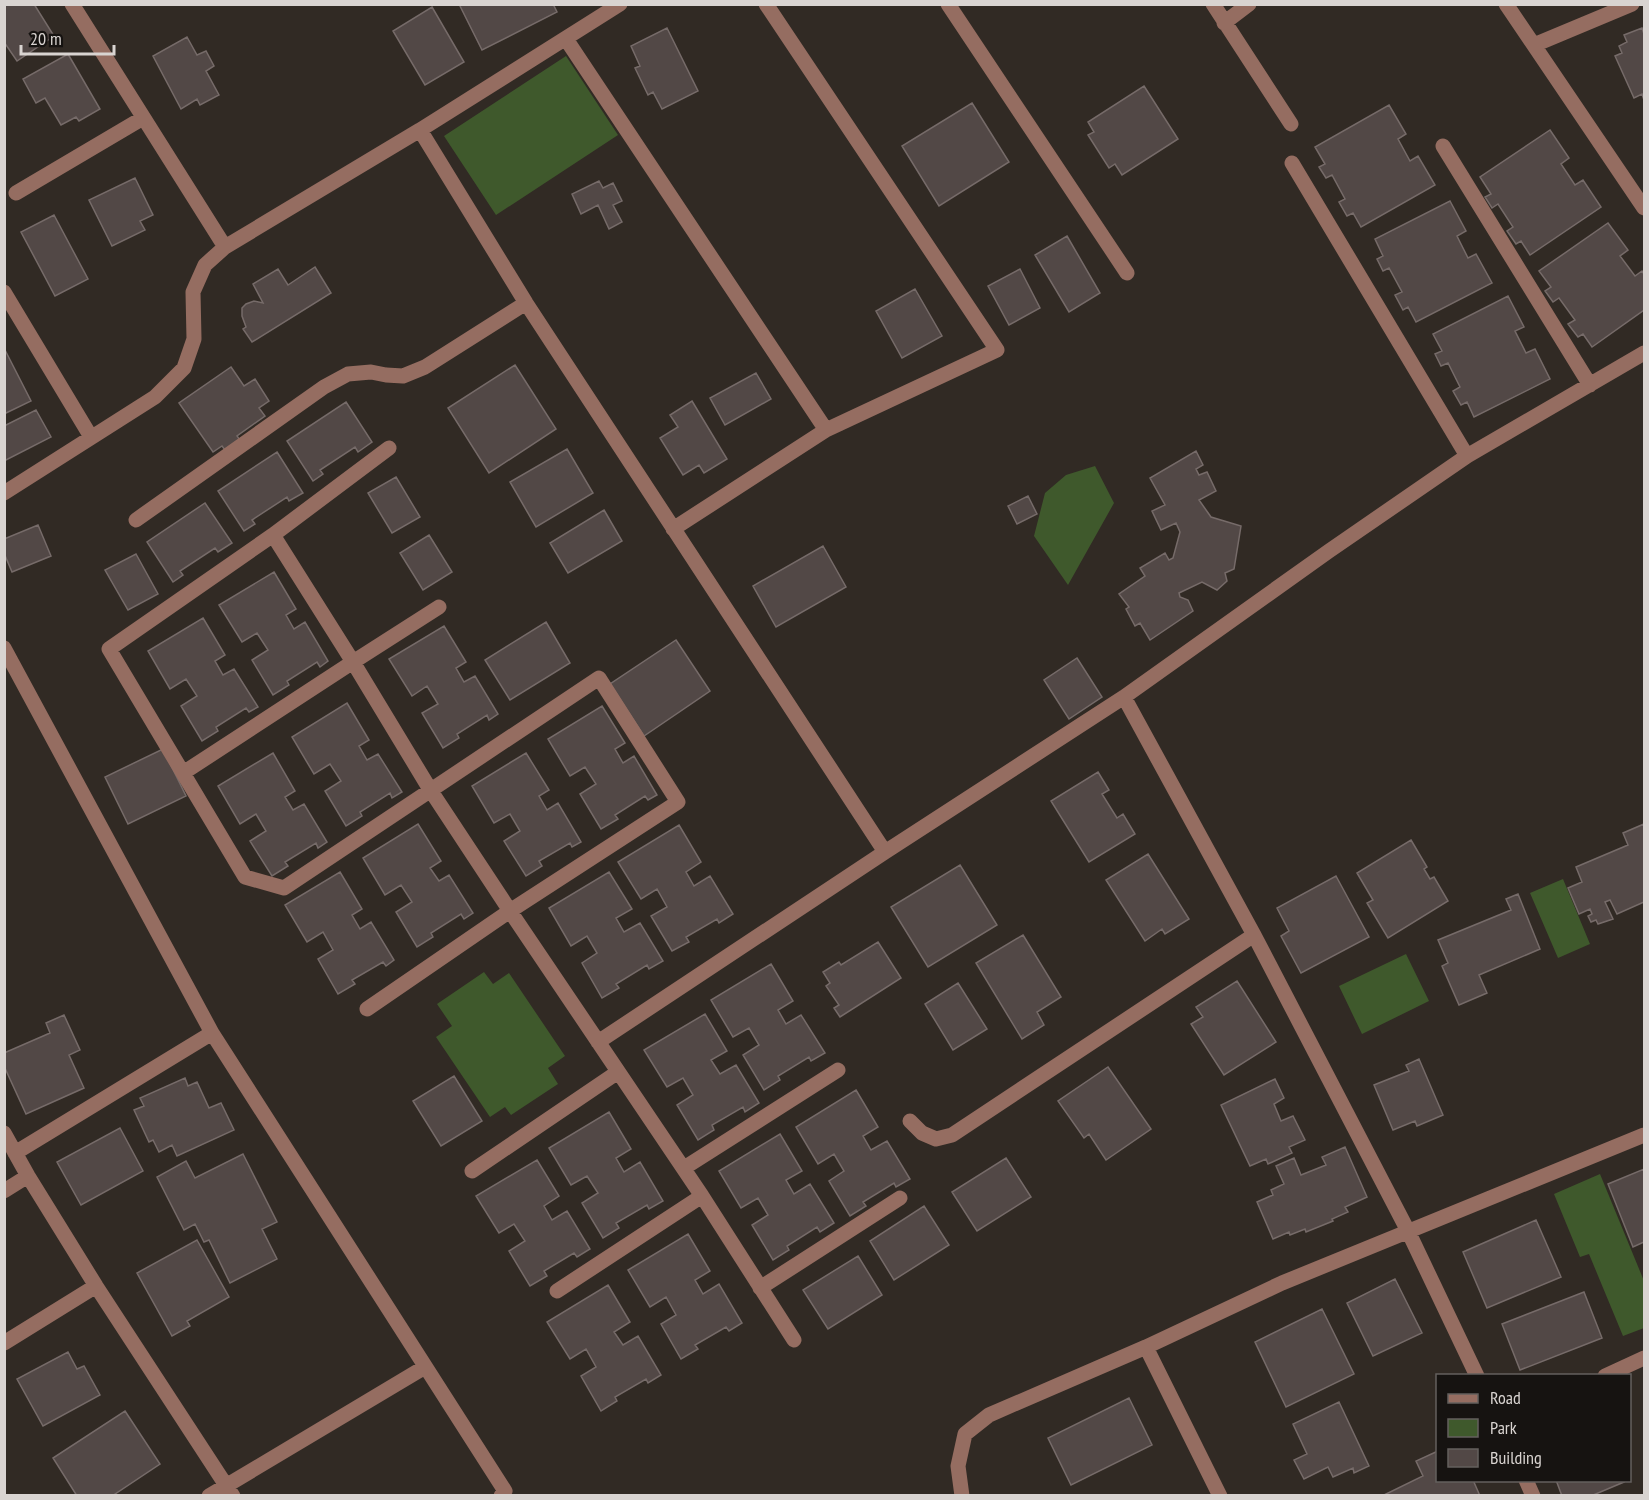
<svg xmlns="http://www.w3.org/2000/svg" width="1649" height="1500" font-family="'PT Sans Narrow',sans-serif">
<rect width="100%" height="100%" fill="#312a24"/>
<!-- green -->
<path fill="#3f592c" d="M566,56l52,79 -122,80 -52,-79z
M1095,466l19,37 -46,82 -34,-49 11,-43 21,-18z
M1563,879l27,65 -32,14 -28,-65z
M1406,954l23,47 -67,33 -23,-48z
M484,972l9,12 16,-11 56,83 -17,12 10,16 -47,31 -6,-8 -15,10 -54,-80 16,-11 -15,-22z
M1600,1174l44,107v47l-21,8 -34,-82 -9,3 -26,-63z"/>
<!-- building -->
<path fill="#524846" stroke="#766b69" stroke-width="1.5" d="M4,4h30l20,32 -37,25 -13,-19z
M459,4h94l4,8 -75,38z
M432,7l32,55 -39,23 -32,-54z
M667,28l31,63 -36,18 -9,-17 -5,3 -13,-27 5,-2 -9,-20z
M1642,28l2,6v66l-2,-6 -8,4 -19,-42 7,-3 -3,-7 8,-4 -3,-7z
M187,37l10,18 9,-4 8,15 -8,5 13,24 -19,10 -3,-6 -16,10 -28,-53z
M68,54l32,55 -21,12 -3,-4 -15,8 -16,-27 -9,5 -13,-24z
M1144,86l34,53 -56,36 -7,-11 -6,4 -21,-33 6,-3 -6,-10z
M972,103l37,59 -70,44 -37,-60z
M1389,105l17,29 -8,5 12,22 8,-5 17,29 -74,42 -8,-14 -6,3 -8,-14 6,-3 -13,-24 -6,3 -7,-11 6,-3 -10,-17z
M1550,130l19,28 -8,6 14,21 8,-5 18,27 -71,48 -9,-14 -5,3 -9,-13 6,-4 -15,-23 -6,4 -7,-11 6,-3 -11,-17z
M135,178l18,37 -13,6 5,9 -33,16 -23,-46z
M599,181l4,7 10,-5 9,18 -9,4 9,17 -13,7 -11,-24 -17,9 -9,-20z
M1450,201l16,30 -9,5 11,22 8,-4 16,29 -76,39 -8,-15 -5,3 -8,-15 7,-3 -13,-24 -6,3 -6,-12 6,-3 -8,-17z
M54,215l34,64 -33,17 -34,-64z
M1608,223l20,27 -8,6 15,20 7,-5 2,3v36l-52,37 -9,-13 -5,3 -10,-13 7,-4 -16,-22 -6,4 -8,-11 6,-4 -12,-16z
M1067,236l33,57 -31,19 -34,-57z
M315,267l16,26 -79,49 -9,-13 3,-2 -4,-11v-8l4,-4 8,-3 9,2 -10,-19 25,-15 10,16z
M1020,269l20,39 -31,17 -21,-39z
M915,289l27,47 -40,22 -26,-47z
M1508,296l16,31 -9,4 11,22 9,-4 15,30 -76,38 -7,-15 -6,3 -8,-14 7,-4 -12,-24 -7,3 -6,-12 7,-3 -9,-17z
M4,348l27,53 -27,13z
M515,365l41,64 -67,44 -41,-65z
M231,367l13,19 11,-7 14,22 -10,7 6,8 -28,20 3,4 -15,10 -3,-4 -9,6 -34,-49z
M756,373l15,26 -46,26 -15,-27z
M692,401l35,58 -23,14 -5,-8 -16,10 -23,-37 18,-11 -8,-12z
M346,402l26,40 -14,10 -3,-5 -35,23 3,4 -10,7 -26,-40z
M36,410l15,27 -47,24v-35z
M567,449l26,44 -57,34 -26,-45z
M1196,451l7,14 -7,4 3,6 8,-3 9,19 -17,9 12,17 30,9 -7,43 -9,4 2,8 -10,9 -15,-8 -23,11 1,4 8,3 5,11 -43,29 -10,-17 -5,3 -9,-17 3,-2 -10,-13 26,-18 -5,-8 25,-15 4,7 4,-2 7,-26 -4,-9 -15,7 -9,-19 13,-6 -15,-27z
M277,452l26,41 -14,8 -2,-4 -35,23 3,4 -11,7 -26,-40z
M396,477l24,40 -28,16 -24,-40z
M1028,496l9,18 -20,10 -9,-18z
M205,503l27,40 -14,9 -3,-4 -35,23 3,4 -10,7 -26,-40z
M604,510l18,31 -54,32 -18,-30z
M38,525l13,31 -39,16 -8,-19v-14z
M429,535l23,37 -29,18 -23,-37z
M823,546l23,41 -70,40 -23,-41z
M136,554l22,40 -30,16 -23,-40z
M274,572l22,37 -10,6 8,14 11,-7 23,39 -8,6 -3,-5 -30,19 2,4 -16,10 -21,-35 16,-10 -11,-17 -15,9 -23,-37z
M203,618l22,37 -10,6 8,14 11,-6 24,38 -9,5 -3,-4 -30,19 2,4 -16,10 -21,-35 16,-10 -11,-17 -16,10 -22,-38z
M546,622l24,41 -60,37 -25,-40z
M444,626l22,36 -10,6 8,14 11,-6 23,38 -9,6 -2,-5 -30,19 2,4 -16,10 -21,-35 16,-9 -11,-18 -15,10 -23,-37z
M676,640l34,51 -66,45 -34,-52z
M1077,658l25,39 -33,22 -25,-39z
M347,703l22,37 -10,6 8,14 11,-6 24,38 -10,6 -2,-5 -30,19 2,4 -16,10 -21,-35 16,-10 -11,-17 -16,10 -22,-37z
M602,706l23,37 -10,6 8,14 11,-7 23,39 -9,5 -3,-4 -30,19 3,4 -17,10 -21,-35 16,-10 -11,-17 -15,9 -22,-37z
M163,749l23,47 -58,28 -23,-47z
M273,753l22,38 -10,6 8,13 11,-6 23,38 -9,6 -2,-5 -31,19 3,4 -16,10 -22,-35 16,-10 -10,-17 -16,10 -22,-38z
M526,753l23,37 -10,6 8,14 11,-7 23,39 -9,5 -2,-4 -31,18 3,5 -16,10 -22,-35 16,-10 -10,-17 -16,9 -22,-37z
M1098,772l11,18 -7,4 15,24 6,-4 12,20 -46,28 -38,-61z
M418,824l23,37 -11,7 9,13 10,-6 24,38 -9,6 -3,-5 -30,19 2,4 -16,10 -21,-35 16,-10 -11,-17 -16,10 -22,-37z
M1644,824v78l-27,12 -7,-14 -5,2 8,17 -15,5 -2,-4 -5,2 -3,-6 4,-2 -2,-5 -11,5 -11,-26 14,-6 -6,-15 52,-22 -5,-12z
M679,825l22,37 -15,10 8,14 16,-10 23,38 -14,9 -2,-4 -31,18 3,5 -17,9 -21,-35 16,-9 -10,-18 -16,10 -23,-37z
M1411,840l16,27 -3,2 6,10 4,-2 14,24 -60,37 -21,-35 6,-3 -16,-27z
M1148,854l41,65 -24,15 -3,-5 -17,12 -39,-61z
M960,865l37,60 -69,42 -37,-60z
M340,872l22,37 -10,6 8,14 11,-7 23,38 -8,6 -3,-4 -31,18 3,4 -17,10 -20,-35 15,-9 -10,-18 -16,10 -22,-37z
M609,872l23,37 -16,9 8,14 16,-9 23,38 -14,8 -2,-4 -31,19 3,4 -17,10 -20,-35 15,-10 -10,-17 -16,10 -22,-38z
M1336,876l33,61 -68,36 -20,-37 8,-5 -12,-23z
M1518,894l22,55 -61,26 8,18 -28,12 -17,-39 6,-3 -10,-23 73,-30 -5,-11z
M1023,935l38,62 -24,15 7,13 -22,14 -46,-76z
M878,942l23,36 -61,39 -6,-9 5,-3 -13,-19 4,-3 -7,-11 16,-10 2,3z
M771,964l22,37 -15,9 8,14 15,-9 24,38 -14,8 -2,-4 -31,19 2,4 -16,10 -21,-35 16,-10 -10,-17 -16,9 -22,-37z
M1237,981l39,61 -52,33 -33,-51 12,-7 -7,-10z
M958,983l29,46 -34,21 -28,-46z
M705,1014l22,37 -16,9 9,14 16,-9 23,38 -14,9 -2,-5 -31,18 2,5 -16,10 -21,-35 16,-10 -10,-17 -16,9 -23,-37z
M64,1015l16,35 -11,5 15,33 -58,26 -22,-48v-13l46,-20 -4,-10z
M1419,1059l24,56 -26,11 -2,-5 -22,9 -19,-45 35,-14 -3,-6z
M1108,1067l43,62 -45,31 -17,-26 -5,4 -26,-37z
M454,1076l28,45 -41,25 -28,-45z
M185,1078l3,8 9,-4 12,26 12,-5 13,27 -57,26 -5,-11 -13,7 -6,-12 -4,2 -15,-32 10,-4 -4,-8z
M1275,1079l9,19 -10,6 7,17 12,-5 12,24 -16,7 3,6 -24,11 -2,-5 -16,7 -29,-61z
M856,1090l22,37 -15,9 8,14 16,-9 23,38 -14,8 -2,-4 -31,19 3,4 -16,10 -21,-35 15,-10 -10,-17 -16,10 -22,-37z
M609,1112l22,37 -15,9 8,14 16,-10 23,39 -14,8 -2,-4 -31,18 3,5 -16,10 -21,-35 16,-10 -11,-17 -16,9 -22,-37z
M120,1128l23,43 -62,34 -24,-43z
M780,1134l22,37 -16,9 8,14 16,-10 24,39 -14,9 -3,-5 -30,19 2,4 -16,10 -21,-35 16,-10 -10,-17 -17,10 -22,-37z
M1345,1147l22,50 -22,10 3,5 -16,7 1,2 -27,11 -1,-3 -15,6 -1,-3 -16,7 -16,-37 16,-7 -2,-5 13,-6 -8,-18 18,-8 7,17 25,-10 -4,-8z
M243,1154l34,68 -15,7 15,30 -47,24 -21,-43 -5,2 -9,-18 -11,6 -27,-53 29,-16 9,17z
M1006,1158l25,39 -54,34 -25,-39z
M537,1160l22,36 -15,10 8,14 15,-9 23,38 -13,8 -3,-4 -30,18 3,5 -17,10 -21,-35 16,-10 -11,-17 -15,9 -23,-37z
M1644,1169v73l-11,5 -25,-63z
M924,1206l25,39 -55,35 -24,-39z
M1536,1220l25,57 -74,31 -24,-56z
M688,1234l22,37 -15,9 8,14 16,-10 23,39 -13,8 -3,-4 -31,18 3,4 -17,10 -20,-35 15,-9 -10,-18 -16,10 -22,-37z
M197,1240l32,57 -42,24 3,5 -18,10 -35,-63z
M858,1256l24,39 -54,34 -25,-39z
M1395,1279l27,54 -49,23 -26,-53z
M608,1285l22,37 -16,10 9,13 15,-9 23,39 -13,8 -2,-4 -31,18 2,4 -16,10 -20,-35 15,-9 -10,-18 -16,10 -23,-37z
M1584,1292l18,46 -82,32 -18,-46z
M1322,1309l32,65 -68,33 -31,-65z
M68,1352l9,17 7,-3 16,29 -57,31 -26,-47z
M1129,1398l23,47 -81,40 -23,-47z
M1339,1402l30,64 -15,7 -1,-5 -20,9 -5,-10 -24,12 -10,-19 13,-6 -14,-30z
M125,1411l35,53 -48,32h-35l-24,-38z
M1438,1451v29h35l7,16h-98l41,-20 -7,-15z
M1556,1480h67l1,2 -33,14h-29z"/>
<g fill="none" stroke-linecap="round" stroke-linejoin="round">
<!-- minor -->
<path stroke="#956d61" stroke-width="15" d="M72,4l153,243
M948,4l179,269
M1213,4l78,120
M1506,4l138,204
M1224,23l25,-19
M566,39l260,391
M1534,45l98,-41
M420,130l200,-126
M1443,146l147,239
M1292,163l175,293
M16,193l127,-75
M4,292l87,145
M4,493l151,-96 29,-29 10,-29 -1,-47 12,-27 20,-18 195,-117 106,173 359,549
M136,520l188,-133 24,-13 23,-2 15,3 17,1 22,-9 101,-64
M673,529l153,-99 171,-80 -231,-346
M273,535l116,-87
M4,648l208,385 293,458 -4,5
M1124,697l130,238 154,296 69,145
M183,773l170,-111 86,-55
M367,1009l143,-98 168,-109 -79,-124 -315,210 -39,-11 -136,-228 164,-114 80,127 78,129 79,120 192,285 92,144
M598,1042l287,-190 239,-155 205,-146 138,-95 177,-103
M910,1121l12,12 14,6 16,-4 302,-200
M4,1133l24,43 68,110 137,210
M15,1153l197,-120
M684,1168l154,-98
M472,1171l146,-99
M4,1191l24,-15
M760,1288l140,-90
M557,1291l145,-95
M4,1343l92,-57
M1146,1347l74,149
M1605,1376l39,-18
M1526,1480l7,16
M209,1496l216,-129
M962,1496l-4,-30 7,-32 24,-19 157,-68 136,-64 362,-148"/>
</g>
<!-- border -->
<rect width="1649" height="1500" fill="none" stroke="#d9d4d1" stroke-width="12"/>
<!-- legend -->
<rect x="1436" y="1374" width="195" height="108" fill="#161311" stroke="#64605e" stroke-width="1.5"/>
<rect x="1448" y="1394" width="30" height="9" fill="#956d61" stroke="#64605e" stroke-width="1.5"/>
<text x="1490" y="1404" font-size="18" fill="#d9d4d1">Road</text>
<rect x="1448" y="1419" width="30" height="18" fill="#3f592c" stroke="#64605e" stroke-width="1.5"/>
<text x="1490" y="1434" font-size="18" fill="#d9d4d1">Park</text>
<rect x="1448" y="1449" width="30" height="18" fill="#524846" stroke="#64605e" stroke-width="1.5"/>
<text x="1490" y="1464" font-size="18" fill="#d9d4d1">Building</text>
<!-- scale -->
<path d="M21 45v9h93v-9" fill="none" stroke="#d9d4d1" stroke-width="3"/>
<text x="30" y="45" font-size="18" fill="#d9d4d1" stroke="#161311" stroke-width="4.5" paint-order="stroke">20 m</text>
</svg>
